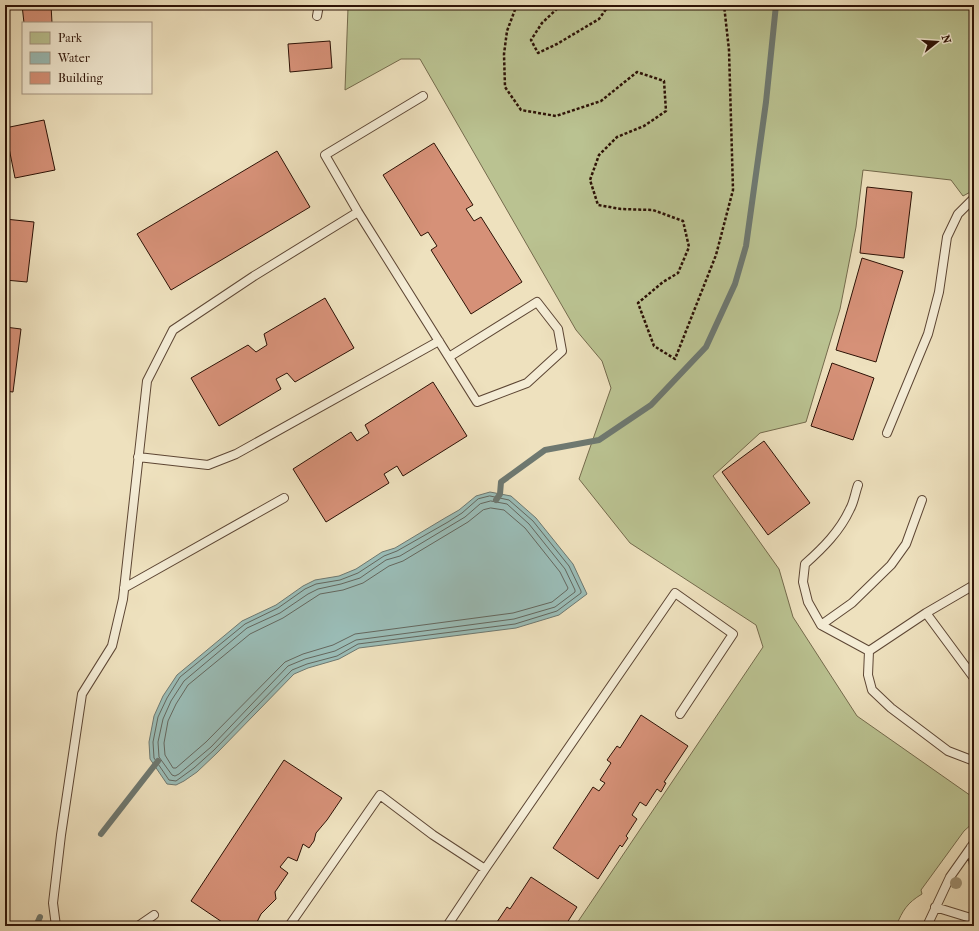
<svg xmlns="http://www.w3.org/2000/svg" width="979" height="931" font-family="'IM FELL French Canon',serif">
<rect width="100%" height="100%" fill="#eee1be"/>
<filter id="stains"><feTurbulence type="fractalNoise" baseFrequency=".005" numOctaves="4"/><feColorMatrix values="0 0 0 0 .2 0 0 0 0 .09 0 0 0 0 .02 0 0 0 .5 -.17"/></filter>
<radialGradient id="worn" r=".72"><stop offset=".6" stop-color="#630" stop-opacity="0"/><stop offset="1" stop-color="#630" stop-opacity=".3"/></radialGradient>
<!-- green -->
<path fill="#bac291" stroke="#746a4c" d="M352,5h622v185l-11,6 -12,-16 -88,-10 -7,57 -16,82 -34,113 -46,11 -47,43 66,93 14,48 64,99 117,82v24l-10,9 -43,59 1,4c-15,9 -19,16 -26,32h-321l188,-279 -7,-22 -126,-82 -51,-64 32,-91 -9,-27 -26,-31 -156,-271h-19l-56,31 3,-82z"/>
<!-- water -->
<path fill="#9abcb6" stroke="#6e7870" d="M490,492l21,4 25,22 37,46 14,30 -28,21 -43,13 -157,20 -20,11 -31,9 -14,6 -77,79 -20,19 -13,9 -8,4 -9,-1 -17,-25 -1,-17 5,-26 9,-20 14,-21 65,-54 34,-16 27,-19 12,-6 24,-4 17,-7 26,-17 13,-4 50,-30 14,-8 17,-14z"/>
<g fill="none" stroke-linecap="round" stroke-linejoin="round">
<!-- shore -->
<path stroke="#64675e" stroke-width="1" d="M490,496l19,4 24,21 36,45 12,25v2l-24,18 -42,13 -157,20 -21,12 -30,8 -15,6 -78,80 -20,18 -18,13 -7,-1 -15,-22 -1,-16 5,-25 9,-19 13,-21 65,-53 33,-16 27,-19 11,-5 24,-4 18,-7 26,-17 13,-5 51,-29 14,-9 16,-14z
M491,501l16,3 22,20 36,45 10,21v2l-20,15 -41,12 -158,21 -21,11 -30,8 -17,7 -77,81 -32,27 -4,2 -3,-1 -13,-18 -1,-15 5,-23 8,-18 13,-20 63,-53 33,-15 28,-19 10,-5 23,-5 19,-6 26,-18 14,-4 65,-39 15,-13z
M491,508l13,2 21,18 35,44 8,16 -1,2 -15,12 -39,11 -158,21 -22,11 -30,9 -18,8 -79,80 -30,26h-3l-8,-13 -1,-12 4,-22 8,-17 12,-19 62,-51 33,-16 37,-24 23,-4 20,-7 26,-17 14,-5 65,-39 15,-12z"/>
<!-- stream -->
<path stroke="#6e7870" stroke-width="6" d="M496,500l4,-6 1,-12 44,-32 54,-10 52,-35 55,-58 29,-63 11,-38 20,-144 10,-97
M101,834l57,-73
M36,926l4,-9"/>
</g>
<!-- building -->
<path fill="#d69178" stroke="#2d1206" d="M22,5h29l1,18h-28z
M330,41l2,27 -42,4 -2,-28z
M44,120l11,50 -40,8 -10,-50z
M434,143l39,62 -7,4 8,12 7,-4 41,65 -51,32 -40,-64 6,-4 -9,-14 -7,4 -38,-61z
M277,151l33,56 -139,83 -34,-56z
M867,187l45,5 -8,66 -44,-5z
M5,219l29,3 -7,60 -22,-2z
M862,258l41,13 -27,91 -40,-12z
M325,298l29,50 -59,34 -8,-9 -11,6 5,10 -62,37 -28,-48 57,-33 8,7 11,-7 -3,-11z
M5,327l16,2 -8,63 -8,-1z
M972,352h2v31z
M832,363l42,15 -21,62 -42,-14z
M433,382l34,54 -64,40 -6,-10 -13,8 5,9 -63,39 -33,-53 58,-37 6,9 12,-8 -4,-8z
M764,441l46,62 -42,32 -46,-63z
M641,715l47,31 -24,36 2,1 -5,9 -4,-3 -11,17 -6,-4 -8,13 5,4 -11,17 2,2 -6,9 -2,-2 -22,34 -45,-31 40,-61 6,4 6,-8 -5,-3 11,-17 -4,-3 10,-14 3,2z
M284,760l58,38 -15,22 -11,13 -2,8 -5,7 -6,-4 -6,17 -9,-4 -8,10 8,6 -13,19 1,7 -15,15 -6,12h-27l-37,-25z
M531,877l46,30 -12,19h-65l1,-1 -4,-3 10,-15 3,2z"/>
<g fill="none" stroke-linecap="round" stroke-linejoin="round">
<defs>
<path id="lane" d="M317,16l2,-11
M423,96l-98,59 33,57 119,190 50,-19 35,-32 -4,-22 -21,-27 -88,55
M887,433l41,-99 11,-42 8,-55 11,-23 16,-16
M138,457l70,8 28,-11 203,-113
M858,485c-3,8 -4,17 -8,24 -10,22 -27,39 -45,55l-2,18 5,20 13,23 48,26
M124,588l160,-90
M926,613l48,65
M821,625l31,-22 39,-38 15,-21 16,-44
M869,651l-1,24 4,15 19,18 57,43 26,10
M869,651l57,-38 48,-28
M971,847l3,18
M935,907l39,12
M56,926l-3,-23 8,-68 21,-141 30,-48 11,-47 24,-218 26,-51 81,-54 104,-64
M138,926l16,-11
M289,926l91,-131 53,40 52,34
M447,926l38,-57 190,-276 58,41 -53,80
M927,926l23,-49 24,-34"/>
</defs>
<!-- lane casing -->
<use href="#lane" stroke="#5d4634" stroke-width="10"/>
<!-- path -->
<path stroke="#2d1206" stroke-width="2.5" stroke-dasharray="3 2" stroke-linecap="butt" d="M518,5l-2,2 -9,24 -3,23 1,33 16,23 35,6 45,-15 36,-29 27,9 2,30 -22,15 -27,11 -18,18 -9,25 8,25 23,4 32,1 30,11 6,26 -11,26 -15,9 -25,21 16,43 21,13 41,-104 17,-65 -4,-140 -5,-45
M561,5l-19,18 -11,17 7,13 19,-9 42,-25 10,-14"/>
<!-- lane -->
<use href="#lane" stroke="#f4ecd5" stroke-width="8"/>
</g>
<!-- trees -->
<circle fill="#9f9174" cx="956" cy="883" r="6"/>
<!-- margin -->
<rect width="979" height="931" fill="none" stroke="#eee1be" stroke-width="20"/>
<rect x="6" y="6" width="967" height="919" fill="none" stroke="#2d1206" stroke-width="2"/>
<rect x="10" y="10" width="959" height="911" fill="none" stroke="#2d1206"/>
<!-- legend -->
<rect x="22" y="22" width="130" height="72" fill="#f4ecd5" stroke="#a49582"/>
<rect x="30" y="32" width="20" height="12" fill="#bac291" stroke="#a49582"/>
<text x="58" y="42" font-size="12" fill="#2d1206">Park</text>
<rect x="30" y="52" width="20" height="12" fill="#9abcb6" stroke="#a49582"/>
<text x="58" y="62" font-size="12" fill="#2d1206">Water</text>
<rect x="30" y="72" width="20" height="12" fill="#d69178" stroke="#a49582"/>
<text x="58" y="82" font-size="12" fill="#2d1206">Building</text>
<!-- north arrow -->
<g transform="translate(937 42) rotate(73)" stroke="#f4ecd5" stroke-width="3" paint-order="stroke">
<path d="M0-3L7 15L0 10L-7 15Z" fill="#2d1206"/>
<text y="-6" font-size="11" font-weight="bold" text-anchor="middle" fill="#2d1206">N</text>
</g>
<rect width="100%" height="100%" filter="url(#stains)"/>
<rect width="100%" height="100%" fill="url(#worn)"/>
</svg>
